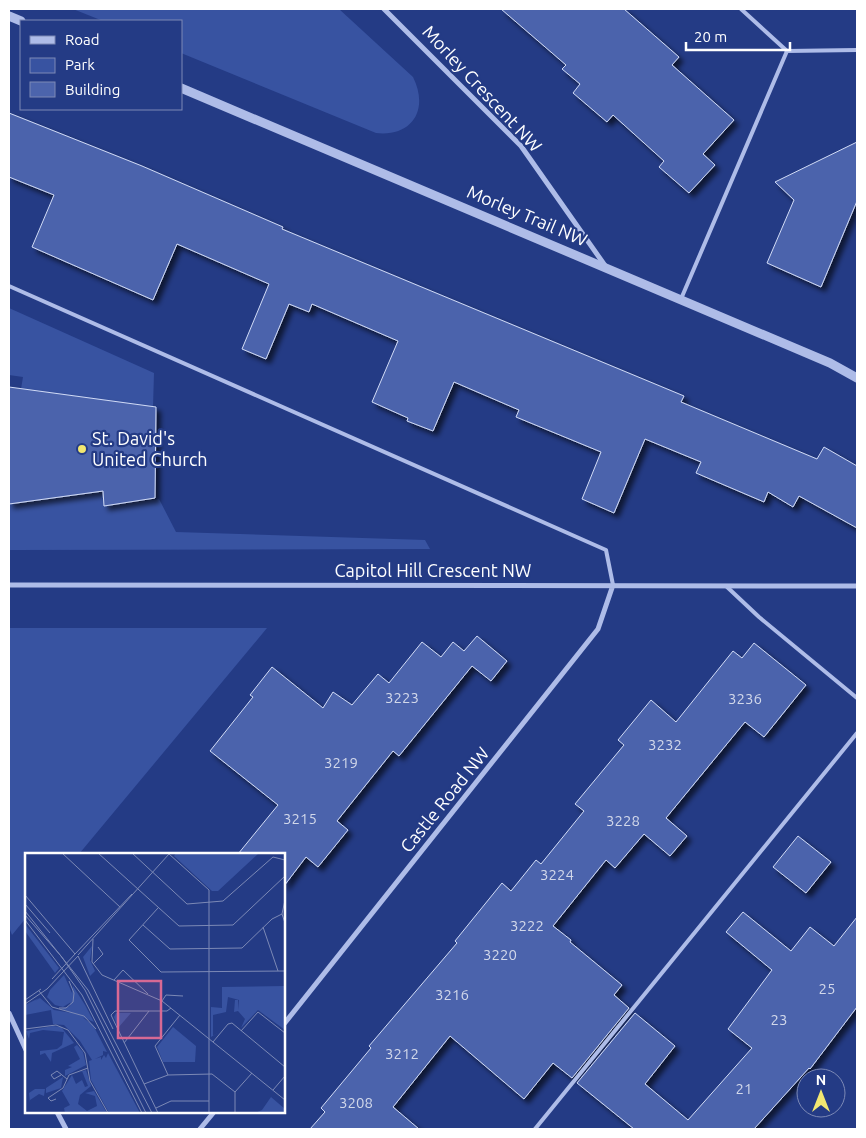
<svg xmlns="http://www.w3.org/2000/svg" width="866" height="1138" font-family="Ubuntu,sans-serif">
<defs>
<filter id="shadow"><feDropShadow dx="4.5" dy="4.5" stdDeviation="2.5" flood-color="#0009"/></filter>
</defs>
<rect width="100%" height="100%" fill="#243b85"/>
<!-- green -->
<path fill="#3853a1" d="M73,9h266l74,68c16,32 0,60 -37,56l-195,-80v-32h-78z
M9,308l145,65 -1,34 -132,-18 2,-12 -14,-2z
M103,491l2,15 54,-7 17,33 249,8 5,9 -421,1v-46z
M9,628h258l-188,226h-53v64l-14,17 -3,-8z"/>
<!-- building -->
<path fill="#4c64ac" stroke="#d1dbf6" filter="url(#shadow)" d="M501,9h123l55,48 -7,8 62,55 -31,34 12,11 -26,28 -30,-26 5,-6 -51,-46 -6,7 -34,-29 7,-9 -18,-15 4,-4z
M9,113l133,53 141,61 -1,2 402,167 -3,6 136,57 7,-12 33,19v62l-58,-32 -6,11 -25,-15 -4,10 -68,-29 5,-11 -56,-23 -31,74 -32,-14 19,-47 -85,-35 3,-7 -65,-28 -21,49 -26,-10 1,-3 -36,-16 26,-61 -86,-37 -3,8 -20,-8 -23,55 -24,-10 27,-65 -92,-40 -24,56 -121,-53 22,-52 -45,-18z
M857,142v59l-36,86 -54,-24 27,-63 -19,-18z
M9,387l147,20 -1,91 -51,8 -1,-15 -94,13z
M477,636l30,25 -16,20 -19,-15 -73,90 -6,-5 -56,70 11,9 -30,37 -12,-10 -22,29v-32h-46l40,-49 -68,-54 43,-54 -3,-2 22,-28 51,41 10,-16 19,13 26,-31 11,9 33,-41 19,15 12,-15 11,9z
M754,643l52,42 -42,52 -19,-15 -79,96 21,18 -17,20 -26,-22 -29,34 -9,-8 -53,66 18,14 -1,2 52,43 -8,10 15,13 -57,70 -19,-15 -29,36 -74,-63 -57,71 26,22h-109l15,-17 -4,-4 50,-60 -2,-2 88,-103 -2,-2 47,-58 9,8 25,-31 5,4 43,-53 -9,-7 49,-59 -6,-5 33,-40 25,22 57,-71 9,7z
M798,836l33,26 -25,31 -33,-26z
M743,912l48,39 19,-24 24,19 23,-29v90l-47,62 -1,-1 -55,61h-120l-57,-46 58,-70 40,33 -30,38 43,36 64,-72 -24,-19 44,-59 -46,-38z"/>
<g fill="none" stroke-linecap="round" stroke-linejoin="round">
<!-- service -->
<path stroke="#aebce8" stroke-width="4" d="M741,9l46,42
M9,286l597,264 7,35
M681,299l106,-248 70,-1
M726,586l33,31 98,81
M535,1129l322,-396"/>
<!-- minor -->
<path stroke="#aebce8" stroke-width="5" d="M384,9l137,137 85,121
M9,585l848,1
M9,1013l17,37
M284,1024l314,-395 15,-44
M57,1112l9,17
M200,1129l14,-17"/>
<!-- tertiary -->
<path stroke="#aebce8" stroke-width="9" d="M9,16l12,5
M181,88l649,275 27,15"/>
</g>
<!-- markers -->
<circle fill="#f2e771" stroke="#243b85" stroke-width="2" cx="82" cy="449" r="5"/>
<g text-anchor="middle" stroke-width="4.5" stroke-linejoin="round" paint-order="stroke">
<!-- number labels -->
<g font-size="15" fill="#d2d8ea">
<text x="402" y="703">3223</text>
<text x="745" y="704">3236</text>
<text x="665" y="750">3232</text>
<text x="341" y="768">3219</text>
<text x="300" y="824">3215</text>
<text x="623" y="826">3228</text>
<text x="557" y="880">3224</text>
<text x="527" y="931">3222</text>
<text x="500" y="960">3220</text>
<text x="827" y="994">25</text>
<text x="452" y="1000">3216</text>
<text x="779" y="1025">23</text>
<text x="402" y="1059">3212</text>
<text x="744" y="1094">21</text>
<text x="356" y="1108">3208</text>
</g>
<!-- street labels -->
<g font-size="18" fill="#fff" stroke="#243b85">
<text transform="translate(482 89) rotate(47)" y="6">Morley Crescent NW</text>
<text transform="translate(527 216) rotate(23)" y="6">Morley Trail NW</text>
<text x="433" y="577">Capitol Hill Crescent NW</text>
<text transform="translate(445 800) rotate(-51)" y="6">Castle Road NW</text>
</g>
<!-- poi labels -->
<g font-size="18" fill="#fff" stroke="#243b85" text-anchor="start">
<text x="92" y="445">St. David's<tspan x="92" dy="21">United Church</tspan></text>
</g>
</g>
<!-- overview -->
<g transform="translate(25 853)">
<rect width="260" height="260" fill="#243b85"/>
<path d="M151,0h83l-41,38h-6l-38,-35zM0,71l34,44 -4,5 -30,-42zM67,93l-2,14 5,11 -5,5 -7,-19zM39,122l8,18 -1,9 -8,5 -8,-2 -8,-8 3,-7zM48,133l12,19 9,17 -33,-13 9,-3zM260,133v44l-27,-20 -17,18 4,-9 -7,-8 -4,1 1,-12h3v10l1,-10 -11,-3 -2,15 -13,3v21l6,-4 -8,5v-30l11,1v-21zM14,145l-4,3 5,-3 14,12 24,4 15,11 14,27 -4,-1v4l-8,4 6,-2v3l3,-5 2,3 2,-5 32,60h-31l-18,-33 -2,-19 3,-1 -12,-19 -16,-16 -11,-1 -2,-14 -26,5v-10zM91,160h15l-13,15 -4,-11zM28,173l8,1 13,16 -22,10 -1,9 -6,-9 -5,2v-4l17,-2 5,-4 2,-13 -21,-2 -13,3 -1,6 -3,-8zM148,174l23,19 -1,16h-32l-6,-15zM52,192l6,7 3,13 -21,11v-6l7,-3 -4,-1 12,-7 -6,-12zM61,217l5,16 -11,9 -2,9 9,7 10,-5 -2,-10 -10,-3 9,-2 13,22h-42l-1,-5 6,-3 -8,-14 10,-16 4,9 6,-4 3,7 3,-1 -6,-15 -8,3zM38,224l-2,11 -15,5v-5zM10,236h10l-1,7 -5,-2 -9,6v3l-1,-10zM246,244l14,12v4h-30l7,-3z" fill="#3853a1"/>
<path fill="none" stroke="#7c89b6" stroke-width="1" d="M37,0l58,54M73,0l81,73 54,-1 52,-49M107,0l55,51 36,-3 50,-44 12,3M144,1l40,36v223M0,42l50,59M260,47l-3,14 3,9M0,51l25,29M133,55l-29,32 32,32 124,-1M0,58l63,79 64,123M0,62l36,41 24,34 61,123M0,67l57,75 60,118M118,72l27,24 72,-1 30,-29 10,-5M238,74l15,44M68,86l-1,23 10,13 60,26 123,99M50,101l57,-60M53,102l91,-101M53,103l35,73M68,111l10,-10 -5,-7M27,126l23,-25M89,127l9,-10 25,24M14,138l13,16 32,9 12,13M0,147l16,-11M137,148l4,-6 17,1M0,151l22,-15 31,-33M34,155h7l7,-6 1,-9 -5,-12M0,176l31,-4 12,5 17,23 5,28 18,32M216,178l17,-19 27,21M188,189l15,-18 4,-1 53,44M99,190l25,-32M36,222l-7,4 -3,-4 6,-4 10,8M143,222l-13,-29 25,-31M119,231l24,-9 44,-1 23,18M248,237l12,-14M31,246l-5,2 -3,-3 15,-10 6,-13 19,-7M131,255l15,-7h38M133,260l-47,-98 4,-4h52l4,-3M210,260v-21l17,-19"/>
<path fill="#d76994" fill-opacity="0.15" stroke="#d76994" stroke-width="2.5" d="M93,128h43v57h-43z"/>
<rect width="260" height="260" fill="none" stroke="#fff" stroke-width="2.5"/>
</g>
<!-- border -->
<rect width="866" height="1138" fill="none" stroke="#ffffff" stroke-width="20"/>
<!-- legend -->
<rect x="20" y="20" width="162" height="90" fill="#243b85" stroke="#7c89b6"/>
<rect x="30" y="36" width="25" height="8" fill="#aebce8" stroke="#7c89b6"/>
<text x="65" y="45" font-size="15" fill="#ffffff">Road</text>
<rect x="30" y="58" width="25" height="15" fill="#3853a1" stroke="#7c89b6"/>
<text x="65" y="70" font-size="15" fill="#ffffff">Park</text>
<rect x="30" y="82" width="25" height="15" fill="#4c64ac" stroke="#7c89b6"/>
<text x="65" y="95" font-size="15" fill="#ffffff">Building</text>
<!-- north arrow -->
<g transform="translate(821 1093)"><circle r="24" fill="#243b85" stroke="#7c89b6"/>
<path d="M0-4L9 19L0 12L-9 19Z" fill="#f2e771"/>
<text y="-8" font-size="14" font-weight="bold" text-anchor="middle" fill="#ffffff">N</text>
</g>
<!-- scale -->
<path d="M686 42v8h104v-8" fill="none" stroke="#ffffff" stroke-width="2.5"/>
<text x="694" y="42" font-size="15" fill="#ffffff" stroke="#243b85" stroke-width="4" paint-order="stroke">20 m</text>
</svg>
